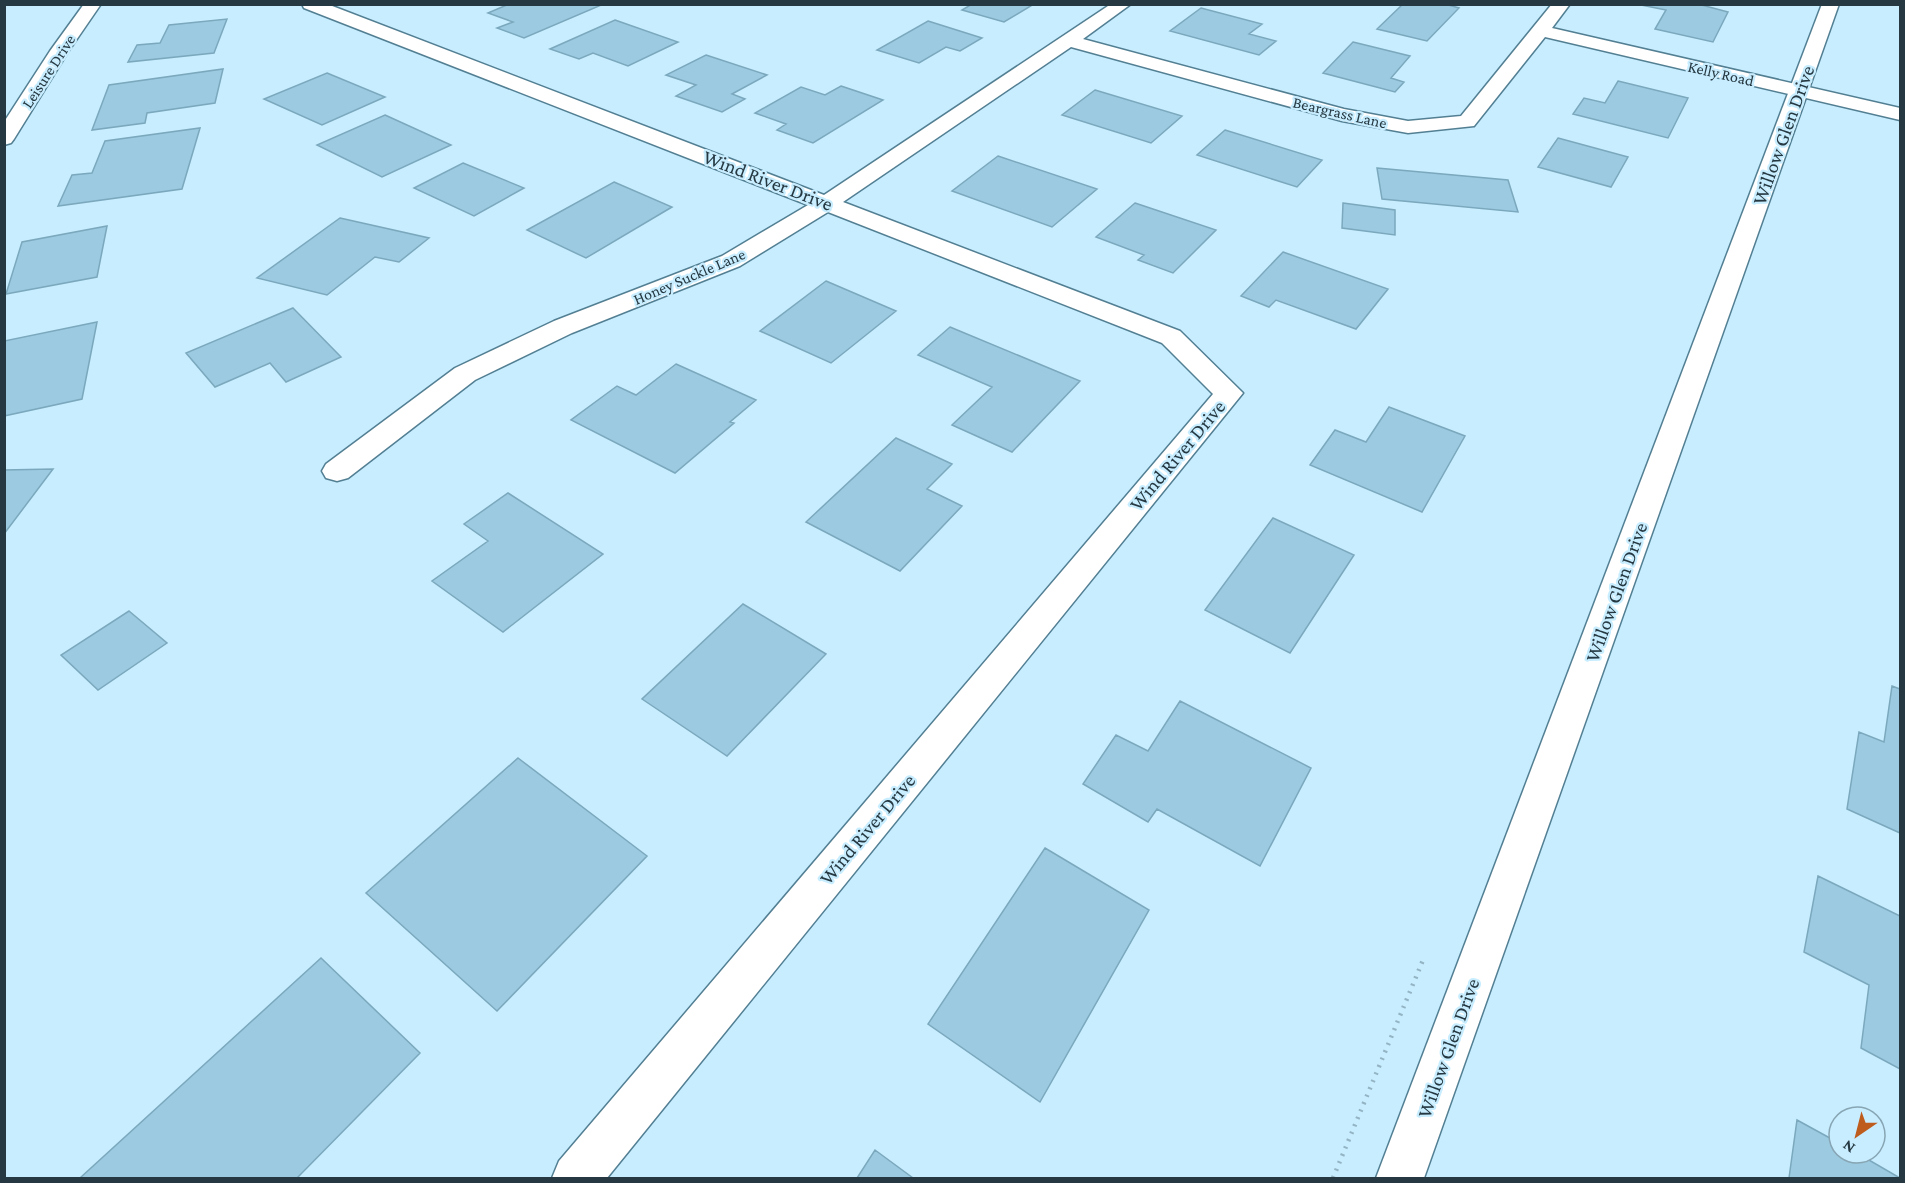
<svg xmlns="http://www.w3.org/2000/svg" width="1905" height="1183" font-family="'Crimson Pro',serif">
<rect width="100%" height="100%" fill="#c7edff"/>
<!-- building -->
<path fill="#9ccae0" stroke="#7ba8bd" stroke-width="1.5" d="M509,4h86l4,2 -75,32 -27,-10 16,-6 -25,-9z
M972,4h62l-30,18 -42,-12z
M1403,4h42l14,4 -32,33 -50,-12z
M1698,4l30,8 -15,30 -58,-13 11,-19 -25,-5z
M1201,8l61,16 -13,10 27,7 -17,14 -89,-24z
M227,19l-13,34 -86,9 9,-17 23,-2 9,-18z
M615,20l63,22 -50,24 -35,-13 -14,6 -29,-10z
M928,21l54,17 -22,13 -14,-4 -27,16 -42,-13z
M1353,42l57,14 -19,22 13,4 -9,10 -72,-19z
M706,55l61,20 -35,19 13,5 -23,13 -46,-16 20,-11 -30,-10z
M223,69l-8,34 -68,10 -2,10 -53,7 17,-45z
M327,73l58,24 -63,28 -58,-26z
M1618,81l70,17 -20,40 -95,-24 11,-16 21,5z
M841,86l42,14 -70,43 -36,-13 9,-6 -31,-11 46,-26 24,8z
M1095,90l87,26 -31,27 -89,-28z
M385,115l66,30 -69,32 -65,-32z
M200,128l-18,61 -124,17 14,-31 20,-2 13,-32z
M1225,130l97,30 -25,27 -100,-32z
M1558,138l70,19 -17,30 -73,-20z
M998,156l99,33 -45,38 -100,-36z
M463,163l61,25 -50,28 -60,-28z
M1377,168l131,12 10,32 -136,-13z
M614,182l58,25 -86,51 -59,-28z
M1135,203l81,27 -43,43 -35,-13 6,-5 -48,-18z
M1343,203l52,7v25l-53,-7z
M340,218l89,20 -30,24 -24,-5 -48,38 -70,-17z
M107,226l-10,51 -91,17 16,-52z
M1283,252l105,37 -32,40 -80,-29 -7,7 -28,-11z
M826,281l70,30 -65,52 -71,-32z
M293,308l48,49 -55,25 -16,-19 -55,24 -29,-34z
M97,322l-15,77 -78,17v-75z
M950,327l130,54 -68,71 -60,-27 40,-38 -74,-32z
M676,364l80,36 -26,22 4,1 -59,50 -104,-53 46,-34 19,9z
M1389,407l76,29 -43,76 -112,-47 25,-35 31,12z
M896,438l56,26 -25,25 35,17 -62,65 -94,-49z
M53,469l-49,65v-64z
M508,493l95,61 -100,78 -71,-51 56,-40 -24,-17z
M1273,518l81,37 -64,98 -85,-43z
M743,604l83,50 -99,102 -85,-57z
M129,611l38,32 -69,47 -37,-35z
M1892,686l8,3v144l-53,-24 12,-77 25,10z
M1180,701l131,67 -51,98 -103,-57 -9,13 -65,-38 33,-49 32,16z
M518,758l129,98 -150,155 -131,-118z
M1045,848l104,62 -109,192 -112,-78z
M1818,876l82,40v153l-39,-21 8,-63 -65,-33z
M321,958l99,95 -123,125h-217z
M1797,1120l42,23v10h18l43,25h-111z
M875,1150l38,28h-56z"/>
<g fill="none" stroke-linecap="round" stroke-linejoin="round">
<defs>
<path id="minor" d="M84,4h17l-33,48 -54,87 -3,4 -7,2v-23l46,-71z
M302,4h25l497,191 287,-191h20l-48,35 261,70 64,12 53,-5 91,-112h18l-18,24 348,80v12l-355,-83 -71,89 -66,7 -66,-12 -271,-74 -228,155 337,129 63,62 -636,785h-55l7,-17 654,-767 -51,-51 -334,-131 -88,54 -168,67 -97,47 -127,98 -11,3 -11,-3 -4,-7 4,-7 129,-96 99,-47 168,-65 86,-51 -504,-197z"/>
<path id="major" d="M1822,4h17l-415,1174h-48z"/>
</defs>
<!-- minor casing -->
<use href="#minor" stroke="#537f93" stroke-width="3"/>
<!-- major casing -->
<use href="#major" stroke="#537f93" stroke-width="3"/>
<!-- path -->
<path stroke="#94b4c3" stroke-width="4.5" stroke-dasharray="2 6" stroke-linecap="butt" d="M1333,1178l90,-218"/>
<!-- minor -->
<use href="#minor" fill="#fff" fill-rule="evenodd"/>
<!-- major -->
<use href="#major" fill="#fff" fill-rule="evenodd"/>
</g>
<g text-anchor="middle" stroke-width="4.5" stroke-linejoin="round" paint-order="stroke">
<!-- far-street labels -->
<g font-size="16" fill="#263942" stroke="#c7edff">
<text transform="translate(48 71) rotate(-57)" y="6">Leisure Drive</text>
<text transform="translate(1721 73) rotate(13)" y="6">Kelly Road</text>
<text transform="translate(1340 112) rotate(13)" y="6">Beargrass Lane</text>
<text transform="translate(689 276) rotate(-23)" y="6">Honey Suckle Lane</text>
</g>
<!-- street labels -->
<g font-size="20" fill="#263942" stroke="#c7edff">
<text transform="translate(1783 135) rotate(-70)" y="7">Willow Glen Drive</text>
<text transform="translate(768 180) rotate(21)" y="7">Wind River Drive</text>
<text transform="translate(1177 455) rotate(-50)" y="7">Wind River Drive</text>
<text transform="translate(1616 592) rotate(-70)" y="7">Willow Glen Drive</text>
<text transform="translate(867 829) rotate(-50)" y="7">Wind River Drive</text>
<text transform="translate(1448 1048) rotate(-70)" y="7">Willow Glen Drive</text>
</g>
</g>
<!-- border -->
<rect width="1905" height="1183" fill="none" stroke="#263942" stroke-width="12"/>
<!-- north arrow -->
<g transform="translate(1857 1135) rotate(215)"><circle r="28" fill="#c7edff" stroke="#87a5b3" stroke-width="1.5"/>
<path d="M0-4.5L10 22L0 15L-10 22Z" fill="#be5c1e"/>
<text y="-9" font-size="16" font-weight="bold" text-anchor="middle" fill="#263942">N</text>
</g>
</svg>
